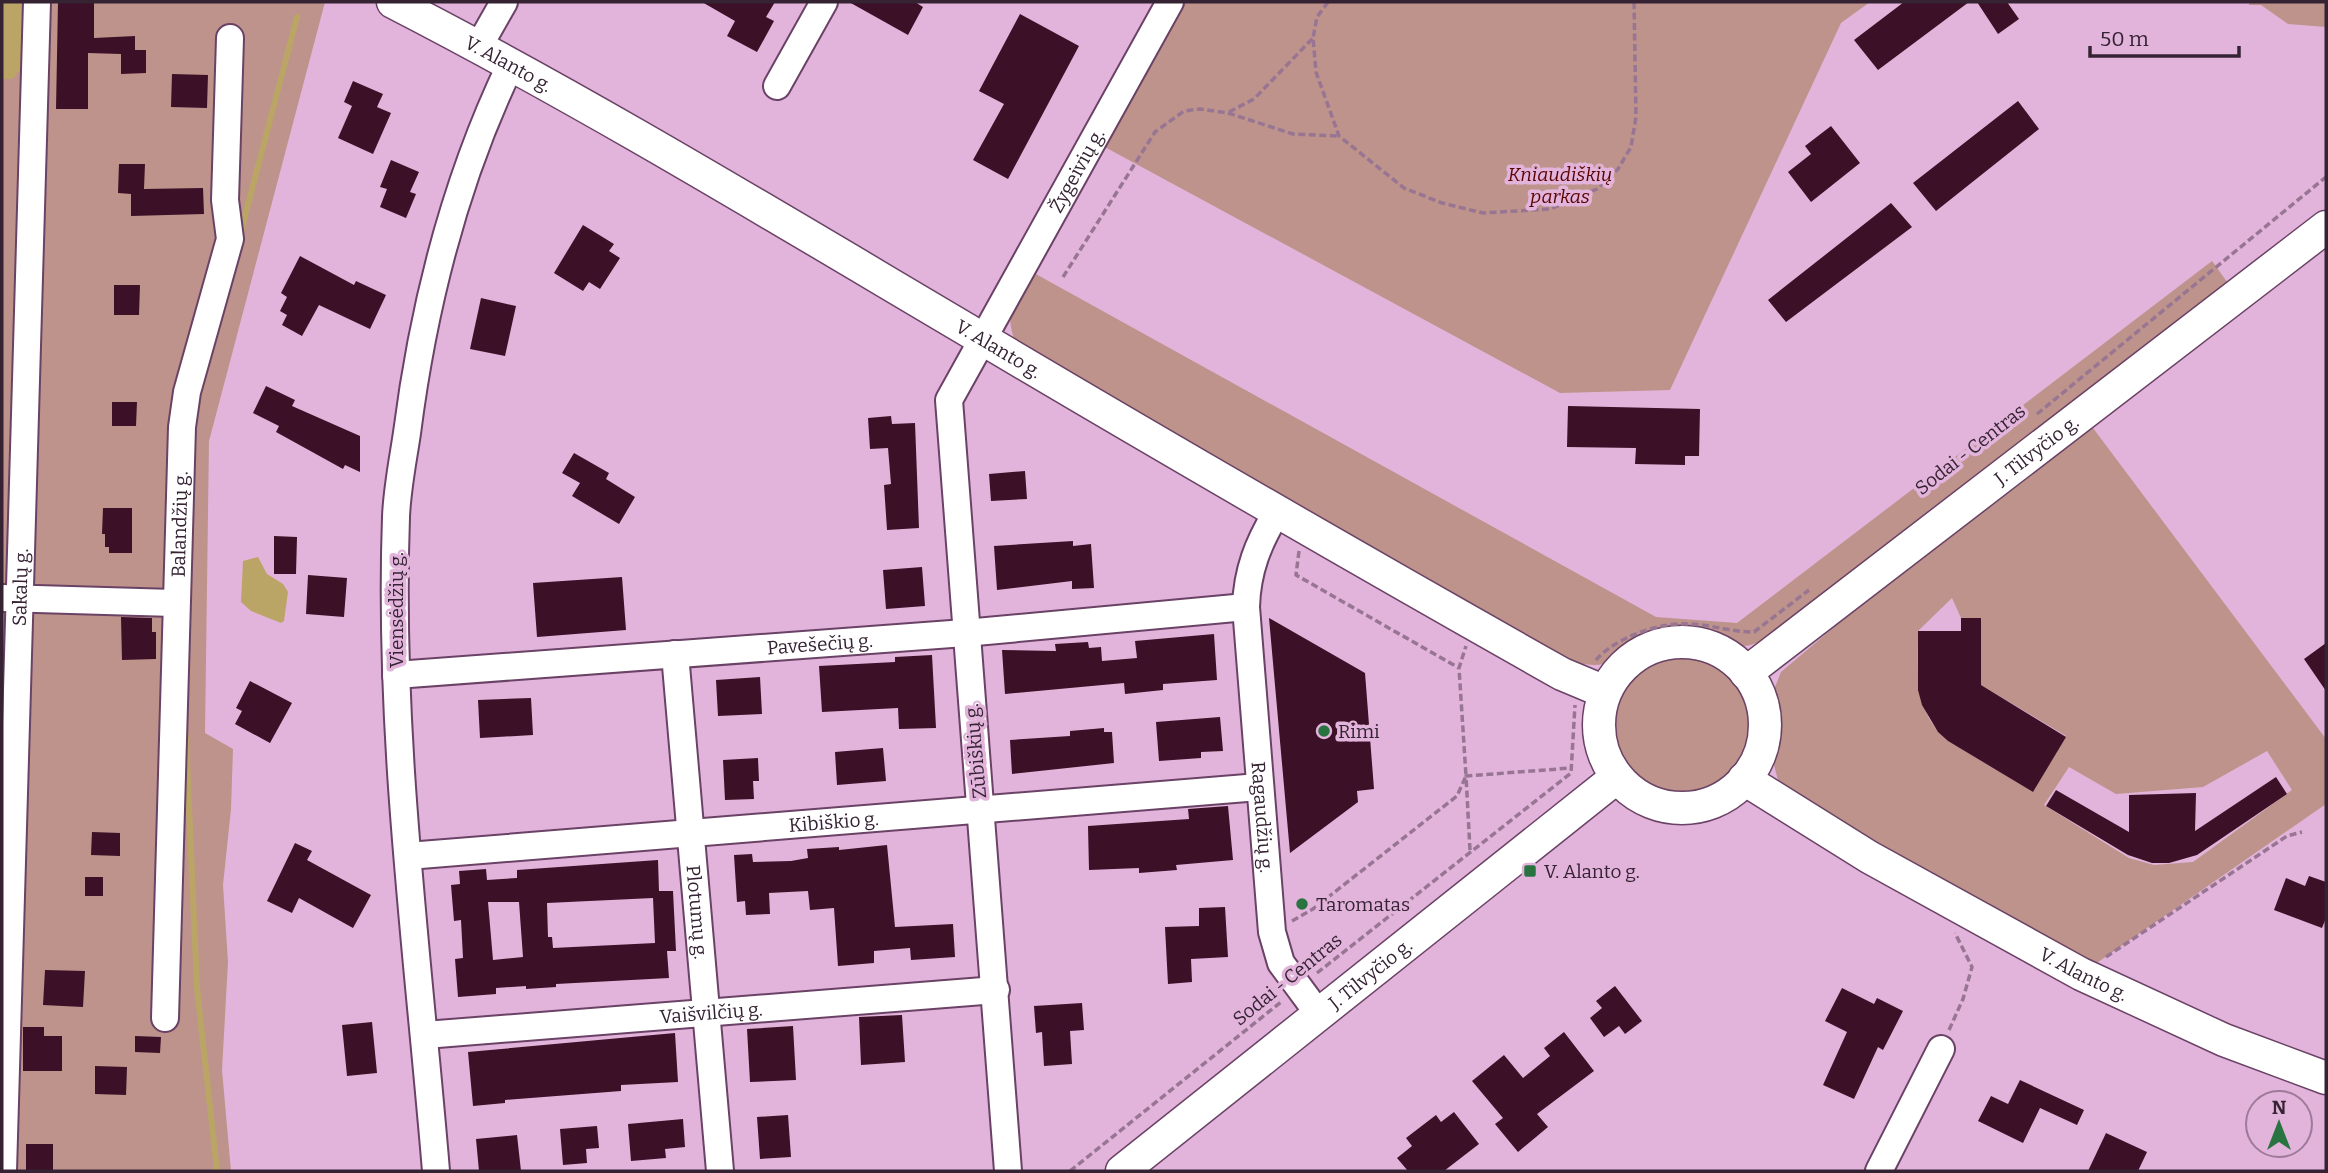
<svg xmlns="http://www.w3.org/2000/svg" width="2328" height="1173" font-family="Bitter,serif">
<rect width="100%" height="100%" fill="#e2b4db"/>
<!-- green -->
<path fill="#be938b" fill-rule="evenodd" d="M2,2h323l-116,439 -4,292 28,16 -2,60 -8,76 5,77 -6,108 9,101h-229z
M1180,2h690l-29,21 -171,367 -110,3 -459,-248z
M2249,2h77v25l-38,-3 -27,-19h-12z
M2212,261l18,25 -455,349c-10,4 -20,10 -31,11 -26,2 -47,-17 -75,-12 -28,6 -50,31 -74,31 -21,0 -37,-9 -56,-18l-523,-304c-14,-33 0,-43 18,-70l622,344 81,6z
M2087,420l239,319v65l-245,170 -282,-176 -21,-18 -6,-22 3,-31 -2,-35 8,-20 183,-155zM1952,598l9,20h20v67l85,51 -33,56 -85,-51c-35,-30 -30,-67 -30,-110zM2267,751l25,39 -99,72 -39,3 -25,-7 -85,-53 25,-38 47,27 87,-7z
M1610 726a73 73 0 1 1 146 0a73 73 0 1 1-146 0Z"/>
<!-- water -->
<path fill="#bba566" d="M2,2h22c0,24 8,61 -12,77h-10z
M258,557l9,17 16,10 5,8 -4,29 -3,2 -30,-12 -10,-9 2,-41z"/>
<g fill="none" stroke-linecap="round" stroke-linejoin="round">
<!-- stream -->
<path stroke="#bba566" stroke-width="6" d="M240,235l57,-218
M186,737l11,251 20,183"/>
</g>
<!-- building -->
<path fill="#3c1027" fill-rule="evenodd" d="M58,2h36v36l41,-2v14h11v23l-25,1v-20l-33,-1v56h-32z
M702,2h73l-9,15 8,4 -17,31 -30,-16 8,-15z
M849,2h66l8,5 -15,28z
M1904,2h65l-91,68 -24,-30z
M1977,2h30l12,17 -21,15z
M1020,14l59,32 -71,133 -35,-19 31,-56 -25,-13z
M172,74l36,1 -1,33 -36,-1z
M353,81l30,13 -6,13 14,6 -18,41 -35,-16 14,-32 -8,-4z
M2018,101l21,28 -103,82 -23,-28z
M1831,126l29,37 -49,39 -23,-30 23,-18 -6,-8z
M391,160l28,12 -9,20 6,2 -10,24 -26,-11 7,-18 -7,-2z
M119,164h26l-1,25 59,-1 1,26 -73,2v-22l-13,-1z
M1891,203l21,24 -126,95 -18,-22z
M583,225l31,19 -5,7 11,7 -20,31 -11,-7 -6,9 -29,-18z
M300,256l54,29 2,-4 30,14 -16,34 -51,-24 -17,31 -20,-11 5,-10 -7,-4 7,-14 -6,-4z
M114,285h26l-1,30h-25z
M481,298l35,8 -11,50 -35,-7z
M266,386l29,14 -3,6 68,30v36l-15,-7 -2,4 -67,-37 3,-6 -26,-13z
M112,402h25l-1,24h-24z
M1568,406l132,3 -1,47h-14v9l-50,-1 1,-16 -69,-1z
M891,416l1,8 23,-1 4,105 -32,2 -3,-45 7,-1 -3,-36 -18,1 -2,-31z
M574,453l35,20 -3,6 29,18 -16,27 -47,-28 8,-13 -18,-10z
M1025,471l2,28 -36,2 -2,-27z
M103,508h29v45h-23v-6h-4v-13h-3z
M274,536l23,1 -1,37h-22z
M1073,541v5l18,-2 3,44 -22,1v-8l-75,9 -3,-44z
M922,567l3,39 -39,3 -3,-39z
M308,575l39,3 -3,39 -38,-3z
M622,577l4,53 -89,7 -4,-54z
M121,617l31,1v14h4v27l-34,1z
M1269,618l96,55 9,116 -17,2 1,11 -68,51z
M1961,618h20v67l85,52 -33,55 -85,-51 -10,-9 -16,-27 -4,-15v-59h43z
M1214,634l3,46 -54,4v6l-38,4 -1,-11 -119,11 -3,-44 54,1 -1,-7 33,-2 1,6 12,-1 1,14 35,-3 -2,-17z
M2326,643v48l-22,-32z
M932,655l4,73 -37,1 -1,-21 -76,4 -3,-46 76,-4v-5z
M760,677l2,37 -44,2 -2,-36z
M250,681l42,22 -22,40 -35,-19 7,-13 -6,-3z
M531,698l2,37 -53,3 -2,-38z
M1220,717l3,34 -22,1v6l-42,3 -3,-39z
M1104,728v4h8l2,31 -102,11 -2,-34 60,-4v-5z
M883,748l3,33 -49,4 -2,-33z
M758,758l1,23h-6l1,18 -29,1 -2,-40z
M2276,777l11,17 -90,61 -28,8h-17l-24,-8 -82,-49 10,-16 73,42v-37l67,-2 -1,38z
M1228,806l5,54 -57,5 1,5 -38,3v-5l-50,2 -1,-44 101,-7 -1,-10z
M92,832l28,1v23l-29,-1z
M295,843l17,8 -5,9 64,35 -18,33 -54,-30 -7,15 -25,-12z
M887,845l8,82 58,-3 2,33 -44,3 -1,-12 -36,3v12l-36,3 -4,-58 -24,2 -2,-19 -39,2 1,21 -24,1 -1,-14 -8,1 -3,-47 18,-1 1,8 38,-1 17,-3 -1,-9 32,-2v3z
M658,860l1,31h14l3,60h-9l2,27 -113,6v3l-30,2v-3l-30,2v6l-38,3 -3,-38 8,-1 -2,-38 -7,1 -3,-36 9,-1 -1,-13 27,-2 1,11 30,-2v-8zM653,898l2,45 -102,5 -1,-11h-4l-1,-34zM488,902h31l4,55 -30,3z
M2309,876l17,6v36l-4,10 -48,-18 12,-32 19,8z
M85,877h18v19h-18z
M1225,907l3,50 -37,2 1,23 -24,2 -3,-57 34,-1v-18z
M45,970l40,1 -2,36 -40,-2z
M1615,986l27,35 -17,13 -6,-8 -15,11 -14,-19 12,-10 -6,-7z
M1842,988l32,16 3,-6 26,13 -20,39 -5,-3 -24,52 -31,-14 24,-53 -22,-11z
M1082,1003l2,27 -14,1 2,33 -28,2 -2,-34 -6,1 -2,-27z
M902,1015l3,47 -44,3 -2,-48z
M372,1022l5,51 -30,3 -5,-51z
M793,1026l3,54 -46,2 -3,-53z
M23,1027h21v9h18v35h-39z
M1564,1032l30,39 -57,43 11,13 -30,25 -23,-28 8,-6 -31,-37 32,-26 19,23 27,-22 -6,-8z
M675,1033l3,49 -57,3v6l-116,9v3l-32,3 -5,-54z
M135,1036l26,1 -1,16 -25,-1z
M95,1066l32,1 -1,28 -31,-1z
M2020,1080l64,30 -7,15 -37,-17 -17,35 -45,-22 13,-25 17,8z
M1454,1112l25,32 -35,27h-36l-11,-13 15,-12 -6,-8 30,-23 5,7z
M788,1115l3,42 -31,2 -3,-42z
M683,1119l2,28 -20,2 1,9 -35,3 -3,-37z
M597,1126l2,22 -13,1 1,14 -24,2 -3,-36z
M2106,1133l41,19 -9,19h-50z
M517,1135l4,36h-42l-3,-32z
M26,1144h27v27h-27z"/>
<g fill="none" stroke-linecap="round" stroke-linejoin="round">
<defs>
<g id="minor">
<path d="M479,46l25,-44"/>
<path d="M777,86l47,-84"/>
<path id="s1" d="M1277,512c-19,31 -30,59 -31,95l26,325 9,31 37,50"/>
<path d="M2,598l172,5"/>
<path id="s2" d="M675,654l45,517"/>
<path id="s3" d="M396,675l569,-42 281,-26"/>
<path id="s4" d="M408,856l851,-69"/>
<path id="s5" d="M165,1018l17,-591 5,-35 43,-153 -5,-39 5,-162"/>
<path id="s6" d="M425,1035l571,-45"/>
<path id="s7" d="M3,1171l34,-1169"/>
<path d="M436,1171c-18,-217 -48,-436 -40,-654 1,-28 7,-57 11,-84 16,-125 49,-255 104,-369"/>
<path id="s8" d="M1008,1171l-59,-771 221,-398"/>
<path d="M1879,1171l62,-122"/>
</g>
<g id="major">
<path id="s9" d="M393,2c200,103 393,221 588,336 192,114 386,226 581,336l43,18"/>
<circle cx="1682" cy="725" r="83"/>
<path id="s10" d="M1746,673l580,-446"/>
<path id="s11" d="M1744,779l125,78 212,117 143,66 102,38"/>
<path id="s12" d="M1122,1171l495,-394"/>
</g>
</defs>
<!-- minor casing -->
<use href="#minor" stroke="#6a4265" stroke-width="30"/>
<!-- major casing -->
<use href="#major" stroke="#6a4265" stroke-width="35"/>
<!-- path -->
<path stroke="#987693" stroke-width="3.5" stroke-dasharray="7 3.5" stroke-linecap="butt" d="M1328,2l-11,15 -4,21 3,34 23,64 65,52 38,15 41,10 67,-4 47,-20 21,-20 13,-22 5,-30 -2,-115
M1229,112l25,-13 59,-61
M1063,277l92,-145 29,-21 16,-2 28,4 65,21 46,2
M2037,414l289,-237
M1299,551l-3,24 163,93
M1596,660c20,-23 64,-38 94,-36 22,1 42,8 64,8l55,-42
M1470,850l-4,-74 105,-8
M1292,921l21,-12 144,-113 9,-20 -7,-108 7,-22
M2106,957l181,-121 15,-4
M1317,973l254,-200 4,-68
M1949,1030l14,-31 9,-32 -17,-34
M1070,1171l211,-169"/>
<!-- minor -->
<use href="#minor" stroke="#fff" stroke-width="26"/>
<!-- major -->
<use href="#major" stroke="#fff" stroke-width="32"/>
</g>
<!-- markers -->
<g fill="#297341" stroke="#e2b4db" stroke-width="2.5">
<circle cx="1324" cy="731" r="7"/>
<rect x="1523" y="864" width="14" height="14" rx="3.5"/>
<circle cx="1302" cy="904" r="7"/>
</g>
<g text-anchor="middle" stroke-width="7" stroke-linejoin="round" paint-order="stroke">
<!-- street labels -->
<g font-size="19" fill="#352333" stroke="#e2b4db">
<text dy="7" stroke="none"><textPath href="#s9" startOffset="131">V. Alanto g.</textPath></text>
<text dy="7" stroke="none"><textPath href="#s8" startOffset="1036">Žygeivių g.</textPath></text>
<text dy="7" stroke="none"><textPath href="#s9" startOffset="698">V. Alanto g.</textPath></text>
<text transform="translate(1970 449) rotate(-38)" y="7">Sodai - Centras</text>
<text dy="7" stroke="none"><textPath href="#s10" startOffset="366">J. Tilvyčio g.</textPath></text>
<text dy="7" stroke="none"><textPath href="#s5" startOffset="494">Balandžių g.</textPath></text>
<text dy="7" stroke="none"><textPath href="#s7" startOffset="584">Sakalų g.</textPath></text>
<text transform="translate(396 610) rotate(-90)" y="7">Viensėdžių g.</text>
<text dy="7" stroke="none"><textPath href="#s3" startOffset="425">Pavešečių g.</textPath></text>
<text transform="translate(975 751) rotate(-95)" y="7">Zūbiškių g.</text>
<text dy="7" stroke="none"><textPath href="#s1" startOffset="312">Ragaudžių g.</textPath></text>
<text dy="7" stroke="none"><textPath href="#s4" startOffset="427">Kibiškio g.</textPath></text>
<text dy="7" stroke="none"><textPath href="#s2" startOffset="259">Plotumų g.</textPath></text>
<text dy="7" stroke="none"><textPath href="#s11" startOffset="392">V. Alanto g.</textPath></text>
<text dy="7" stroke="none"><textPath href="#s12" startOffset="317">J. Tilvyčio g.</textPath></text>
<text transform="translate(1287 979) rotate(-39)" y="7">Sodai - Centras</text>
<text dy="7" stroke="none"><textPath href="#s6" startOffset="287">Vaišvilčių g.</textPath></text>
</g>
<!-- park labels -->
<g font-size="19" font-style="italic" fill="#590400" stroke="#e2b4db">
<text x="1560" y="181">Kniaudiškių<tspan x="1560" dy="22">parkas</tspan></text>
</g>
<!-- poi labels -->
<g font-size="19" fill="#352333" stroke="#e2b4db" text-anchor="start">
<text x="1338" y="738">Rimi</text>
<text x="1544" y="878">V. Alanto g.</text>
<text x="1316" y="911">Taromatas</text>
</g>
</g>
<!-- border -->
<rect width="2328" height="1173" fill="none" stroke="#352333" stroke-width="7"/>
<!-- north arrow -->
<g transform="translate(2279 1124)"><circle r="33" fill="#e2b4db" stroke="#9d7a98" stroke-width="2"/>
<path d="M0-5L12 26L0 18L-12 26Z" fill="#297341"/>
<text y="-10" font-size="19" font-weight="bold" text-anchor="middle" fill="#352333">N</text>
</g>
<!-- scale -->
<path d="M2090 46v10h149v-10" fill="none" stroke="#352333" stroke-width="3.5"/>
<text x="2100" y="46" font-size="21" fill="#352333" stroke="#e2b4db" stroke-width="5" paint-order="stroke">50 m</text>
</svg>
